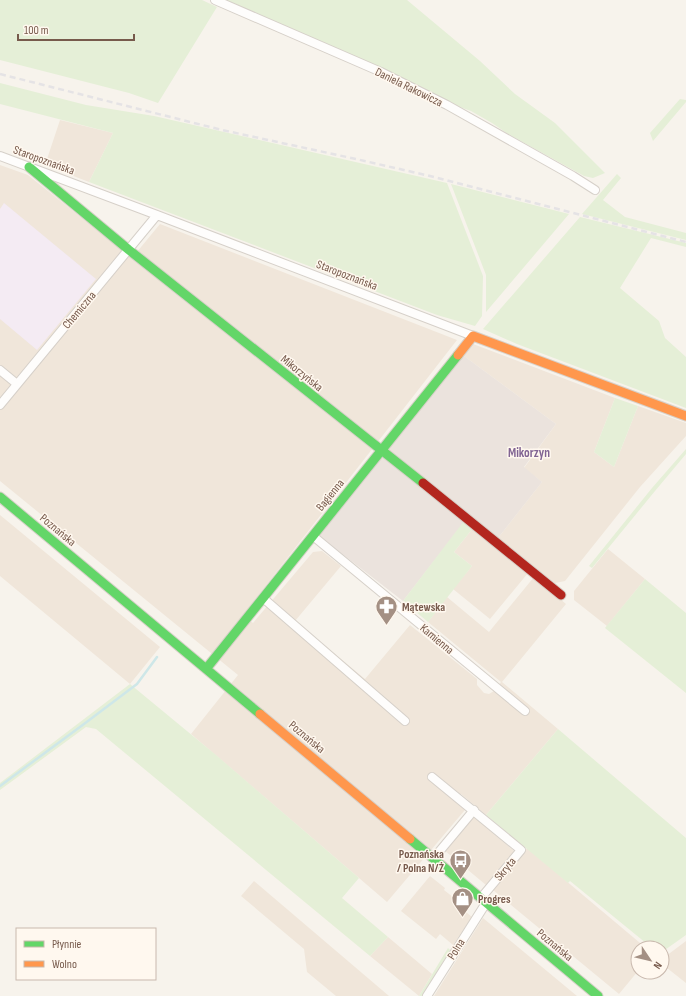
<svg xmlns="http://www.w3.org/2000/svg" width="686" height="996" font-family="'Sofia Sans Condensed',sans-serif">
<rect width="100%" height="100%" fill="#f7f3ec"/>
<!-- residential -->
<path fill="#f0e6da" d="M60,120l53,13 -24,49 -44,-17z
M0,165l28,10 104,83 28,-34 297,116 -214,275 10,8 60,-71 9,-1 19,15 -46,55 70,58 45,-54 67,54v6l7,8 5,1 5,-3 7,-9 -73,-60 19,-25 42,35 45,-55 32,27 -64,78 56,47 -72,86 -25,-21 -1,1 10,9 -83,98 -196,-168 47,-59 -238,-194z
M473,344l142,54 -21,54 20,15 24,-61 48,17v13l-46,51 -75,94 -10,2 -57,-45 44,-56 -18,-14 32,-44 -92,-68z
M0,515l160,132 -30,37 -130,-108z
M473,528l55,45 -38,46 -37,-30 19,-23 -18,-14z
M608,549l37,30 -38,47 -33,-26v-9z
M473,816l41,35 -28,34 -42,-35z
M527,848l119,100h-8v23l-19,23 -126,-104z
M430,876l15,12 -1,2 19,15 -2,3 11,9 -19,28 -13,-11 -4,5 -35,-28z
M254,881l135,115h-53l-29,-24 -3,-23 -63,-53z
M483,918l94,78h-143z
M388,937l44,37 -13,22 -49,-40z
M686,941v42l-24,-19v-5z"/>
<!-- industrial -->
<path fill="#ebe3dd" d="M464,356l92,68 -32,43 18,15 -44,56 -29,-22 -66,85 -84,-65z"/>
<!-- education -->
<path fill="#f4ebf3" d="M4,203l92,76 -59,71 -37,-31v-110z"/>
<!-- green -->
<path fill="#e5efd7" d="M0,0h202l15,7 -59,96 -29,-10 -129,-33z
M225,0h182l73,61 35,33 40,29 50,50 -12,5 -9,-2 -76,-42 -16,-11 -21,-12 -17,-6 -34,-19z
M0,83l86,22 68,11 293,67 36,93 -1,40 -7,10 -38,-11 -348,-133 24,-49 -113,-29z
M680,99l6,1v2l-33,39 -3,-8z
M617,174l4,4 -18,22 22,17 61,16v7l-104,-26z
M451,184l118,30 -83,98v-37z
M580,217l106,26v4l-35,-9 -31,50 39,33 6,17 21,19v51l-169,-64 -34,-15z
M615,398l23,8 -24,61 -20,-15z
M686,449v5l-31,37 -63,77 -3,-2 63,-78z
M464,521l9,7 -19,24 18,14 -44,56 -25,-21z
M645,579l41,34v80l-81,-65z
M130,684l86,71 143,123 -17,20 46,39 -18,19 -274,-227 -10,-2 -86,63v-7z
M558,729l128,109v97l-24,17v-4h-10l-82,-67 -2,2 -82,-68z
M448,948l2,2 -27,46h-4z"/>
<g fill="none" stroke-linecap="round" stroke-linejoin="round">
<!-- stream -->
<path stroke="#cee7e8" stroke-width="2.5" d="M0,786l84,-62 53,-40 20,-27"/>
<defs>
<path id="street" d="M215,0l166,72 66,33 126,71 22,14
M0,156l157,59 316,121
M0,370l17,14
M0,405l157,-190
M313,536l212,175
M263,598l142,123
M432,777l89,73 -40,48
M433,859l41,-49
M427,996l59,-93"/>
<path id="fast" d="M29,167l100,83 294,233
M0,497l260,217
M206,669l252,-314
M410,839l188,157"/>
<path id="slow" d="M458,355l15,-19 213,80
M260,714l150,125"/>
<path id="jam" d="M423,483l138,112"/>
</defs>
<!-- street casing -->
<use href="#street" stroke="#d6d0c9" stroke-width="10"/>
<!-- fast casing -->
<use href="#fast" stroke="#d7d0c8" stroke-width="11"/>
<!-- slow casing -->
<use href="#slow" stroke="#d7d0c8" stroke-width="11"/>
<!-- jam casing -->
<use href="#jam" stroke="#d7d0c8" stroke-width="11"/>
<!-- street -->
<use href="#street" stroke="#fefdfc" stroke-width="8"/>
<!-- fast -->
<use href="#fast" stroke="#63d668" stroke-width="9"/>
<!-- slow -->
<use href="#slow" stroke="#ff974d" stroke-width="9"/>
<!-- jam -->
<use href="#jam" stroke="#b3261e" stroke-width="9"/>
<!-- rail -->
<path stroke="#e5e3e5" stroke-width="2.5" stroke-dasharray="6 4" stroke-linecap="butt" d="M0,74l222,56 134,29 74,17 256,66"/>
</g>
<!-- icons -->
<defs>
<symbol id="pharmacy-pin" viewBox="-11 -11 22 30"><path d="M0 17L-7.5 6A9.5 9.5 0 1 1 7.5 6Z" fill="#a49084" stroke="#fff8ef"/><path d="M-2-6h4v4h4v4h-4v4h-4v-4h-4v-4h4Z" fill="#fff"/></symbol>
<symbol id="bus-pin" viewBox="-11 -11 22 30"><path d="M0 17L-7.5 6A9.5 9.5 0 1 1 7.5 6Z" fill="#a49084" stroke="#fff8ef"/><path d="M-5-6H5V4H4V6H2V4H-2V6H-4V4H-5ZM-3.5-4V0h7V-4ZM-3.5 1.2v1.5H-2V1.2ZM2 1.2v1.5H3.5V1.2Z" fill="#fff"/></symbol>
<symbol id="shop-pin" viewBox="-11 -11 22 30"><path d="M0 17L-7.5 6A9.5 9.5 0 1 1 7.5 6Z" fill="#a49084" stroke="#fff8ef"/><path d="M-5-2.5h2.3a2.7 3.5 0 0 1 5.4 0H5L5.5 6h-11ZM-1.5-2.5h3a1.5 2.3 0 0 0-3 0Z" fill="#fff"/></symbol>
</defs>
<g fill-rule="evenodd">
<use href="#pharmacy-pin" x="374" y="594" width="25" height="34"/>
<use href="#bus-pin" x="448" y="848" width="25" height="34"/>
<use href="#shop-pin" x="450" y="886" width="25" height="34"/>
</g>
<g text-anchor="middle" stroke-width="3" stroke-linejoin="round" paint-order="stroke">
<!-- street labels -->
<g font-size="12" fill="#775a4c" stroke="#fff8ef">
<text transform="translate(409 87) rotate(26)" y="4">Daniela Rakowicza</text>
<text transform="translate(44 160) rotate(20)" y="4">Staropoznańska</text>
<text transform="translate(347 275) rotate(21)" y="4">Staropoznańska</text>
<text transform="translate(79 310) rotate(-50)" y="4">Chemiczna</text>
<text transform="translate(302 373) rotate(39)" y="4">Mikorzyńska</text>
<text transform="translate(330 495) rotate(-51)" y="4">Bagienna</text>
<text transform="translate(58 530) rotate(40)" y="4">Poznańska</text>
<text transform="translate(437 639) rotate(40)" y="4">Kamienna</text>
<text transform="translate(307 737) rotate(40)" y="4">Poznańska</text>
<text transform="translate(505 869) rotate(-50)" y="4">Skryta</text>
<text transform="translate(555 945) rotate(40)" y="4">Poznańska</text>
<text transform="translate(456 949) rotate(-58)" y="4">Polna</text>
</g>
<!-- poi labels -->
<g font-size="12" font-weight="bold" fill="#775a4c" stroke="#fff8ef" text-anchor="start">
<text x="402" y="611">Mątewska</text>
<text x="444" y="858" text-anchor="end">Poznańska<tspan x="444" dy="14">/ Polna N/Ż</tspan></text>
<text x="478" y="903">Progres</text>
</g>
<!-- neighbourhood labels -->
<g font-size="13" font-weight="bold" fill="#816493" stroke="#fff8ef">
<text x="529" y="457">Mikorzyn</text>
</g>
</g>
<!-- legend -->
<rect x="16" y="928" width="140" height="52" fill="#fff8ef" stroke="#c9b9ae"/>
<rect x="24" y="941" width="20" height="6" fill="#63d668" stroke="#c9b9ae"/>
<text x="52" y="948" font-size="12" fill="#775a4c">Płynnie</text>
<rect x="24" y="961" width="20" height="6" fill="#ff974d" stroke="#c9b9ae"/>
<text x="52" y="968" font-size="12" fill="#775a4c">Wolno</text>
<!-- north arrow -->
<g transform="translate(650 960) rotate(125)"><circle r="19" fill="#fff8ef" stroke="#c9b9ae"/>
<path d="M0-3L7 15L0 10L-7 15Z" fill="#a49084"/>
<text y="-6" font-size="11" font-weight="bold" text-anchor="middle" fill="#775a4c">N</text>
</g>
<!-- scale -->
<path d="M18 34v6h116v-6" fill="none" stroke="#775a4c" stroke-width="2"/>
<text x="24" y="34" font-size="12" fill="#775a4c" stroke="#fff8ef" stroke-width="3" paint-order="stroke">100 m</text>
</svg>
